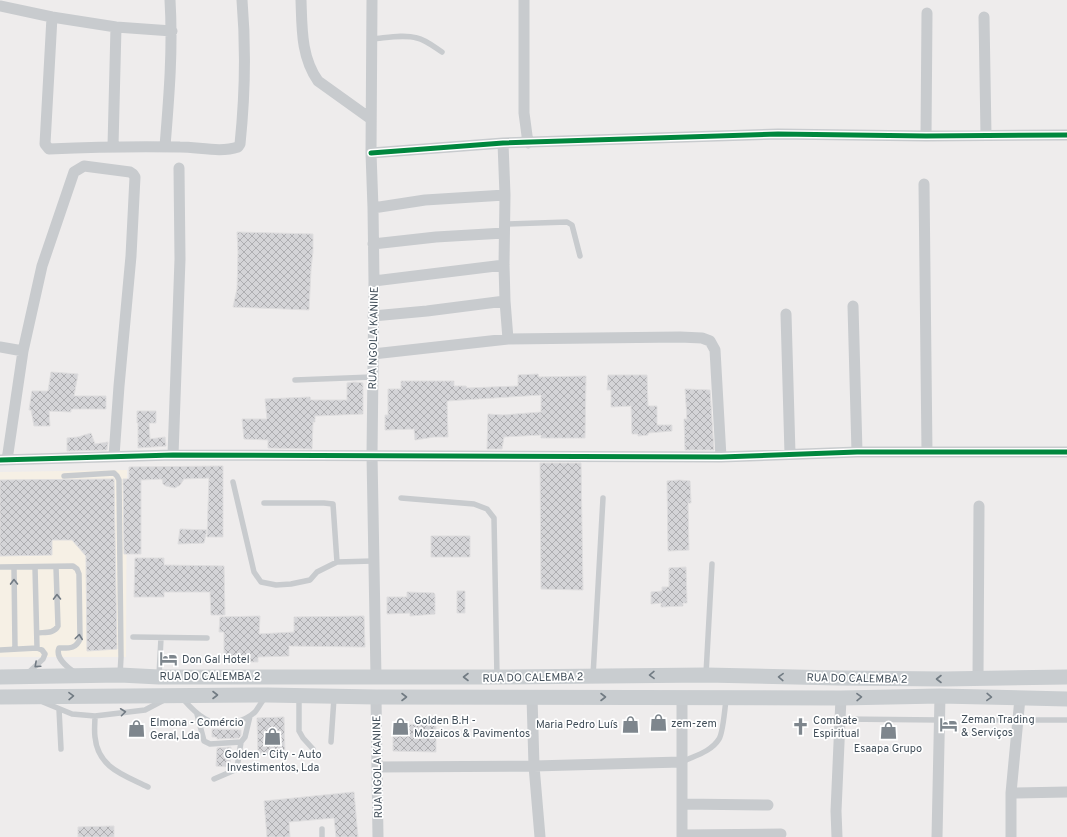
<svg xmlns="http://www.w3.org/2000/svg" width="1067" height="837" font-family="Overpass,sans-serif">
<defs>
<pattern id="building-cross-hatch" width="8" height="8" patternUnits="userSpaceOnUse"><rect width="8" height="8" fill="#d4d4d7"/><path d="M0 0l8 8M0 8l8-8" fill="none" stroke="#aeaeb1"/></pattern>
</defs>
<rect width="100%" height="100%" fill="#eeecec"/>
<!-- commercial -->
<path fill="#f6f0e5" d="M127,470l-1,187h-126v-185z"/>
<!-- building -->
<path fill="url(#building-cross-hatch)" stroke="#dfdedf" d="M237,232l76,2v18l-2,17 -2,41 -76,-3 4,-18 1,-37z
M51,372l27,2 -4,22h32v13h-35v3l-22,-1 1,15h-16l-3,-16h-2l3,-19h16z
M538,374l1,3 47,-1 -1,62h-44v-3l-37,2 -2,12h-15l1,-35 15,1 38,-3v-17l-94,6 1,36h-14l-19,3 -1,-11 -29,1v-15h3v-26h13v-8h53v5h12l1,2 51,-2v-11z
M608,375h39l1,31h9v19h15v6l-24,2v2l-10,1v-2h-6l-1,-28 -20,1v-17h-4z
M355,382l8,1v31l-48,2v6h-2l-1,27 -44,-1v-8l-24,-1 -2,-20h25l-2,-20 45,-2 1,3h36v-17z
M685,389l25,1 4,60h-29l-1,-31h3z
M137,411h19v12h-7l1,16 15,-2 1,9 -28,2v-25h-1z
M91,433l4,11 13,-2 -1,8 -40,1v-13l11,-1z
M540,463h41l2,127 -42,-1z
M223,466v71h-16l2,-59 -25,1 -4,6 -5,3 -9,-2 -3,-2 -1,-5 -21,1v74h-17l-1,-75h6v-12z
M114,479l3,170 -30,2 -1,-95 -14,-16h-20v15l-52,1v-76z
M679,480l11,1 1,22h-3l1,47 -21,1 -1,-70z
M180,529l27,1 -3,13 -26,1z
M431,536h39v21h-39z
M135,558h29v7l60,1 1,49h-14l-1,-23h-46v5h-30z
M686,567l1,36h-4v3l-22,1v-4l-10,1v-12l11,-1v-4h7v-19z
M457,591h8v22h-8z
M407,592l27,1 1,2v19l-25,2v-3l-23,1v-17h20z
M260,616l-1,18 35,-2v-15l70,-1 1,31 -76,-1v10l-31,1v5h-34v-30h-5l1,-15z
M284,717l1,38h-27l-1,-37z
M393,724l43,1v27l-43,-1z
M212,729l29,1v5l-2,3 -22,1v-2h-5z
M231,747l-1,20 -14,-1 1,-18z
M354,792l4,45h-22l-2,-19 -45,4 1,15h-23l-3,-36z
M114,826v11h-36v-10z"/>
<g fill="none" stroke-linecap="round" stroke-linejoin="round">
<!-- service -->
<path stroke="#c8cbce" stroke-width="5.5" d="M372,39c14,-1 31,-5 45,-1 9,2 17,9 25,14
M505,224l62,-2 5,3 8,31
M295,380l77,-3
M64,476l50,-3 3,3 2,4 2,177 -1,18
M233,482l21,90 7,10 15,3 15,-1 19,-4 7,-8 20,-10 36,-1
M401,498l73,6 13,5 7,9 3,159
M264,503h60l9,1 4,58
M0,567l73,-1 4,3 2,5 1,65c-4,10 -11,9 -21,9 -4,10 8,19 15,24
M14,567l1,82
M35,567l2,81
M37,633c7,-1 17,1 21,-7l-2,-59
M133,637l74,1
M0,650l37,-2 5,2 3,4 -2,5 -15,14
M706,674l6,-110
M159,676l2,-38
M593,676l10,-178
M299,696v35l4,7 10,11
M183,699c14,16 28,29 50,24 8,-2 16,-5 22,-11 4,-5 7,-11 11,-16
M43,702l29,12 23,2 50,-6 19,-10
M59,709l2,40
M197,714l7,27 6,3 31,-2 4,-5 5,-21
M95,716c0,7 -1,14 0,21 3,31 29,38 53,50
M840,719l100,1
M984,720h83
M331,742l3,-44
M682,762c12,-6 29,-10 37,-23 4,-6 6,-31 7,-40
M214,779l21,-9 2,-2 4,-26
M322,829v8"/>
<!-- minor -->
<path stroke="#c8cbce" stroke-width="11" d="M301,0c1,28 0,57 17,81l53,38
M372,0l-1,153 2,55 1,73 -2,174 4,222
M524,0v113l4,30
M0,6l52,11 64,10 56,4
M52,17l-7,127 4,5c44,-2 87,-3 131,-2 19,0 40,6 58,0l2,-3c5,-48 6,-96 2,-144
M984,17l2,118
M926,136l1,-123
M503,143l2,52 -1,70 1,36 3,38
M113,146l3,-119
M165,146c4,-49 8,-97 5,-146
M371,153l132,-10 275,-9 148,2 141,-1
M924,184l3,268
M373,208l52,-8 80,-5
M373,244l63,-7 68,-4
M374,281l130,-16
M853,306l4,146
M786,314l4,140
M373,316l54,-5 78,-10
M0,347l23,4
M373,354l135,-15 172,-2 22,1 8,3 5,9 6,107
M173,455l7,-196 -1,-91
M0,460l173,-5 548,2 136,-5h210
M7,460l16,-109 19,-85 32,-94 10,-6 46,6 3,2 2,3 -4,79 -12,130 -5,70
M978,678l1,-172
M376,697l2,140
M532,697l2,69 6,71
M682,697v140
M377,767l157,-1 147,-4
M1011,793l56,-1
M682,804l86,1
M682,835l99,-1
M837,837l-1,-26 5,-113
M937,837l3,-141
M1011,837v-44l9,-95"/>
<!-- secondary -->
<path stroke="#c9cdd0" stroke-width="15" d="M0,677l120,-2 39,2h338l209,-2 133,3 105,1 123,-2
M0,697l267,-2 109,2 465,1 99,-2 127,3"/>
<defs>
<path id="cycleway" d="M371,153l132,-10 275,-9 148,2 141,-1
M0,460l173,-5 548,2 136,-5h210"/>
</defs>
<!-- cycleway casing -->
<use href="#cycleway" stroke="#fff" stroke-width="8"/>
<!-- cycleway -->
<use href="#cycleway" stroke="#00873e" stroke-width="5"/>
</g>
<!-- one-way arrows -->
<defs><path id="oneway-chevron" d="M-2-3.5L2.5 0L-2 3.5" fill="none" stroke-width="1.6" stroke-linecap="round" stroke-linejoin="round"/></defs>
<g stroke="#717a83">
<use href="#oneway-chevron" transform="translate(14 582) rotate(-91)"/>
<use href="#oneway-chevron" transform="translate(57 597) rotate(-91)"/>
<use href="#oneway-chevron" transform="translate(79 637) rotate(-83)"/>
<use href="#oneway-chevron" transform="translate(37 665) rotate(138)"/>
<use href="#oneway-chevron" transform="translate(123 712) rotate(-7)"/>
</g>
<g stroke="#717b83">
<use href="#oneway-chevron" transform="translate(652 675) rotate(179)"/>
<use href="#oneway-chevron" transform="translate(466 677) rotate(-180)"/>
<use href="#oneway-chevron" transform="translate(781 677) rotate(-178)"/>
<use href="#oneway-chevron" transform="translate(939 679) rotate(-180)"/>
<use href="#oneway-chevron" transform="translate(215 695)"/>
<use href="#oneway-chevron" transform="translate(71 696) rotate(-1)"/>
<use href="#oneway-chevron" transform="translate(404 697)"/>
<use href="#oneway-chevron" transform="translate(603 697)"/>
<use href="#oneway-chevron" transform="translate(859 697) rotate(-1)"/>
<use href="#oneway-chevron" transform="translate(989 697) rotate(2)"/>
</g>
<!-- icons -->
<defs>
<symbol id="hotel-bare" viewBox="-9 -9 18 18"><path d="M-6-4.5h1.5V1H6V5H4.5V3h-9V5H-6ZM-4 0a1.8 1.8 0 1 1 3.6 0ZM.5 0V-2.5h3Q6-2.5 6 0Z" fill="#7e868d" stroke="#fff" stroke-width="2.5" paint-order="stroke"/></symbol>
<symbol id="shop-bare" viewBox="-9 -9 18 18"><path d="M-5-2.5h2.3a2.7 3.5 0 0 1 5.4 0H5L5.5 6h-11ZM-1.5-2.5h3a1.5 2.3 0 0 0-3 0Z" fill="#7e868d" stroke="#fff" stroke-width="2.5" paint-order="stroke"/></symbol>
<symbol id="church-bare" viewBox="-9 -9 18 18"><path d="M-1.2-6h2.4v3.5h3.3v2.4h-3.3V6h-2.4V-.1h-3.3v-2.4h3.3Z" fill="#7e868d" stroke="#fff" stroke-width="2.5" paint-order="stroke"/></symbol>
</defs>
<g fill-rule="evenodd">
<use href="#hotel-bare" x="156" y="646" width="25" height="25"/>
<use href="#shop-bare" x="646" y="710" width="25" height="25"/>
<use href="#shop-bare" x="618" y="712" width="25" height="25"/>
<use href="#hotel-bare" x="936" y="712" width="25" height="25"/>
<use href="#shop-bare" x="388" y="714" width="25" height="25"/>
<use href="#church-bare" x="788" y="714" width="25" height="25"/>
<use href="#shop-bare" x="124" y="716" width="25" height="25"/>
<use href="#shop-bare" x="876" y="718" width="25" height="25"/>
<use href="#shop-bare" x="260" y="724" width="25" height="25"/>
</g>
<g text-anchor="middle" stroke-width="3.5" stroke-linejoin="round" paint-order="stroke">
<!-- street labels -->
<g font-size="11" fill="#424f5a" stroke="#fff">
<text transform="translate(373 338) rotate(-89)" y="4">RUA NGOLA KANINE</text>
<text x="210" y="680">RUA DO CALEMBA 2</text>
<text transform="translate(533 677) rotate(-1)" y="4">RUA DO CALEMBA 2</text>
<text transform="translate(857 678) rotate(1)" y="4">RUA DO CALEMBA 2</text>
<text transform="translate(377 767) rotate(-91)" y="4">RUA NGOLA KANINE</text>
</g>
<!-- poi labels -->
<g font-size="11" fill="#424f5a" stroke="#fff" text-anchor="start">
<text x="182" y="663">Don Gal Hotel</text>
<text x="961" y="723">Zeman Trading<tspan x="961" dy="13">&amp; Serviços</tspan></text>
<text x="414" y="724">Golden B.H -<tspan x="414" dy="13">Mozaicos &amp; Pavimentos</tspan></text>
<text x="813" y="724">Combate<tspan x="813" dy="13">Espiritual</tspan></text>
<text x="150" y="726">Elmona - Comércio<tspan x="150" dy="13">Geral, Lda</tspan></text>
<text x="671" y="727">zem-zem</text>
<text x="618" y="728" text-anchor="end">Maria Pedro Luís</text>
<text x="888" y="752" text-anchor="middle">Esaapa Grupo</text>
<text x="273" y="758" text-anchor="middle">Golden - City - Auto<tspan x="273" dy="13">Investimentos, Lda</tspan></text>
</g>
</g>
</svg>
